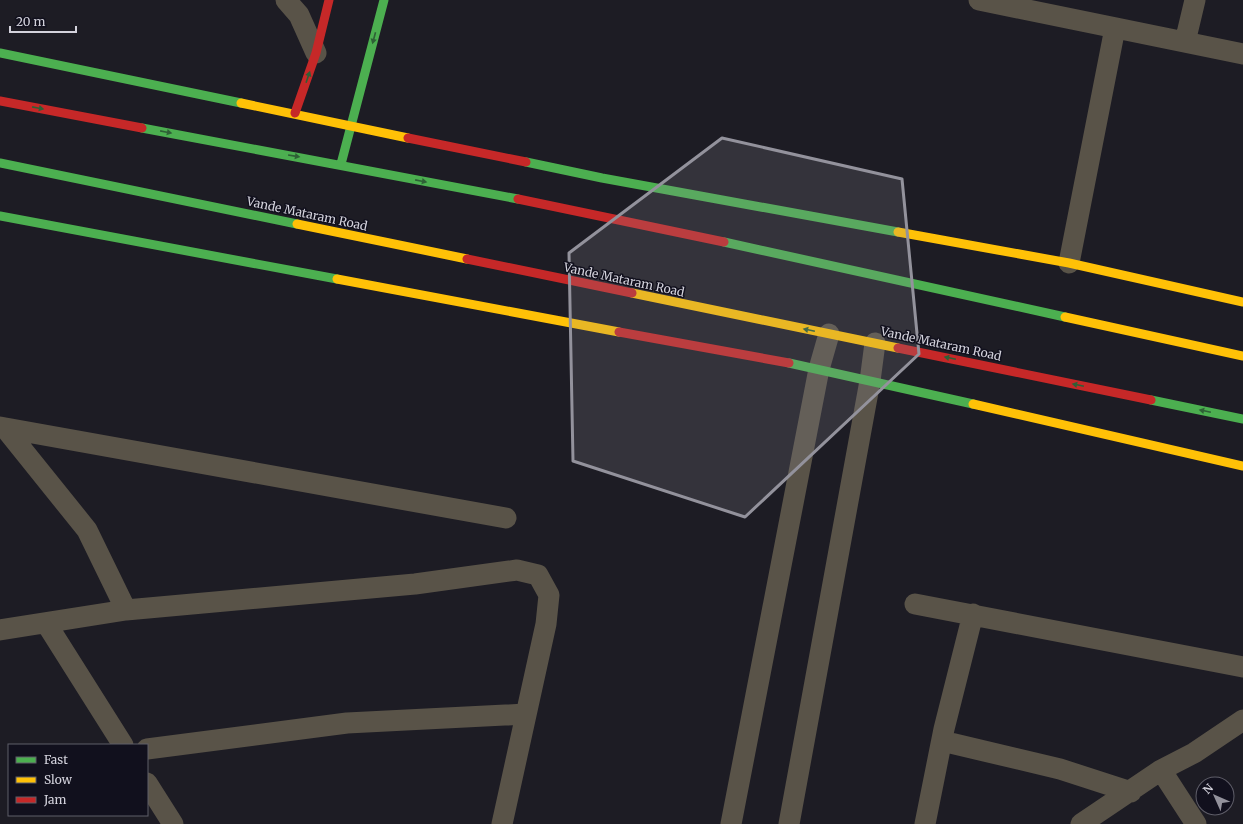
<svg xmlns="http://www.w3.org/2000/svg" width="1243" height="824" font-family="Merriweather,serif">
<rect width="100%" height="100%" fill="#1d1c24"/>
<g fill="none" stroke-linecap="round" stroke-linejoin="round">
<!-- street -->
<path stroke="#595348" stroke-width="21" d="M286,0l13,15 17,38
M979,0l264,54
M1185,42l10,-42
M1069,263l46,-235
M0,427l506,91
M5,428l82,102 39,80
M915,604l328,63
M46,623l77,122
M0,630l126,-20 289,-26 102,-14 21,5 11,20 -3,29 -44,200
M942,741l118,28 71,23
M147,749l200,-26 179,-9
M1161,770l35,54
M147,783l26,41
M731,824l88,-455 10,-35
M789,824l81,-443 5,-38
M925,824l19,-95 29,-115
M1081,824l80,-54 33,-17 49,-33"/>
<!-- fast -->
<path stroke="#4caf50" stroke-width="9" d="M0,53l241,50
M142,128l376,71
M526,162l76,16 296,54
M0,163l297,61
M341,164l43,-164
M0,216l337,63
M724,242l341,75
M789,363l184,41
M1151,400l92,19"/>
<!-- slow -->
<path stroke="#ffc107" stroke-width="9" d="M241,103l167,35
M297,224l170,35
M898,232l171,31 174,39
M337,279l282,53
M632,293l266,55
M1065,317l178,39
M973,404l270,62"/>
<!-- jam -->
<path stroke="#c62828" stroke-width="9" d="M0,101l142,27
M295,113l21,-60 13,-53
M408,138l118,24
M518,199l206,43
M467,259l165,34
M619,332l170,31
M898,348l253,52"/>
</g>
<!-- one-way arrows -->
<defs><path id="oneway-solid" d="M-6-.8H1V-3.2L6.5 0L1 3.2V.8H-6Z"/></defs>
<g fill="#2e6036">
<use href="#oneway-solid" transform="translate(374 38) rotate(105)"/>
<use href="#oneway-solid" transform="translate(308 77) rotate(-71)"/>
<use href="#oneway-solid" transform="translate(38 108) rotate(11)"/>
<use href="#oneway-solid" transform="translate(166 132) rotate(11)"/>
<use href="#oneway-solid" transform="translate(294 156) rotate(9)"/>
<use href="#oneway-solid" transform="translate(421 181) rotate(11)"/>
<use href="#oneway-solid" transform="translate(809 330) rotate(-168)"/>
<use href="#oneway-solid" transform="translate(950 358) rotate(-168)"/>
<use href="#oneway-solid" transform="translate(1078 385) rotate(-168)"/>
<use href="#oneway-solid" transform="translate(1205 411) rotate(-168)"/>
</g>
<!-- marked area -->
<path fill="#93929c" fill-opacity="0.2" stroke="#93929c" stroke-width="3" stroke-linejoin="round" d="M722,138l180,41 17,175 -174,163 -172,-56 -4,-208z"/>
<g text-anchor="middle" stroke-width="3" stroke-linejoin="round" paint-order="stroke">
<!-- street labels -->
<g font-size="12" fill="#d3d2dc" stroke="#11101d">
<text transform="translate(307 214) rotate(12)" y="4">Vande Mataram Road</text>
<text transform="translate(624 280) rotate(12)" y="4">Vande Mataram Road</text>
<text transform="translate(941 344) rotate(12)" y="4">Vande Mataram Road</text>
</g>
</g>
<!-- legend -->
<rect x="8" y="744" width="140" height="72" fill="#11101d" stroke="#5f5e69"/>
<rect x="16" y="757" width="20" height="6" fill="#4caf50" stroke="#5f5e69"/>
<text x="44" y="764" font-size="12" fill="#d3d2dc">Fast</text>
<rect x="16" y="777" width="20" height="6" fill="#ffc107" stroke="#5f5e69"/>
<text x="44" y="784" font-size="12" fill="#d3d2dc">Slow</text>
<rect x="16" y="797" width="20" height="6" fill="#c62828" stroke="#5f5e69"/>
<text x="44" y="804" font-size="12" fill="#d3d2dc">Jam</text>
<!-- north arrow -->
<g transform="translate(1215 796) rotate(315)"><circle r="19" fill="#11101d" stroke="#5f5e69"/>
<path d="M0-3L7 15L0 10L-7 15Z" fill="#93929c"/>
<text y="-6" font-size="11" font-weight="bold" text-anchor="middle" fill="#d3d2dc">N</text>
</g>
<!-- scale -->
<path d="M10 26v6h66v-6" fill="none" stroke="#d3d2dc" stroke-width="2"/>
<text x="16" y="26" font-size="12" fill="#d3d2dc" stroke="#11101d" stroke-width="3" paint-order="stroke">20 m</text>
</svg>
